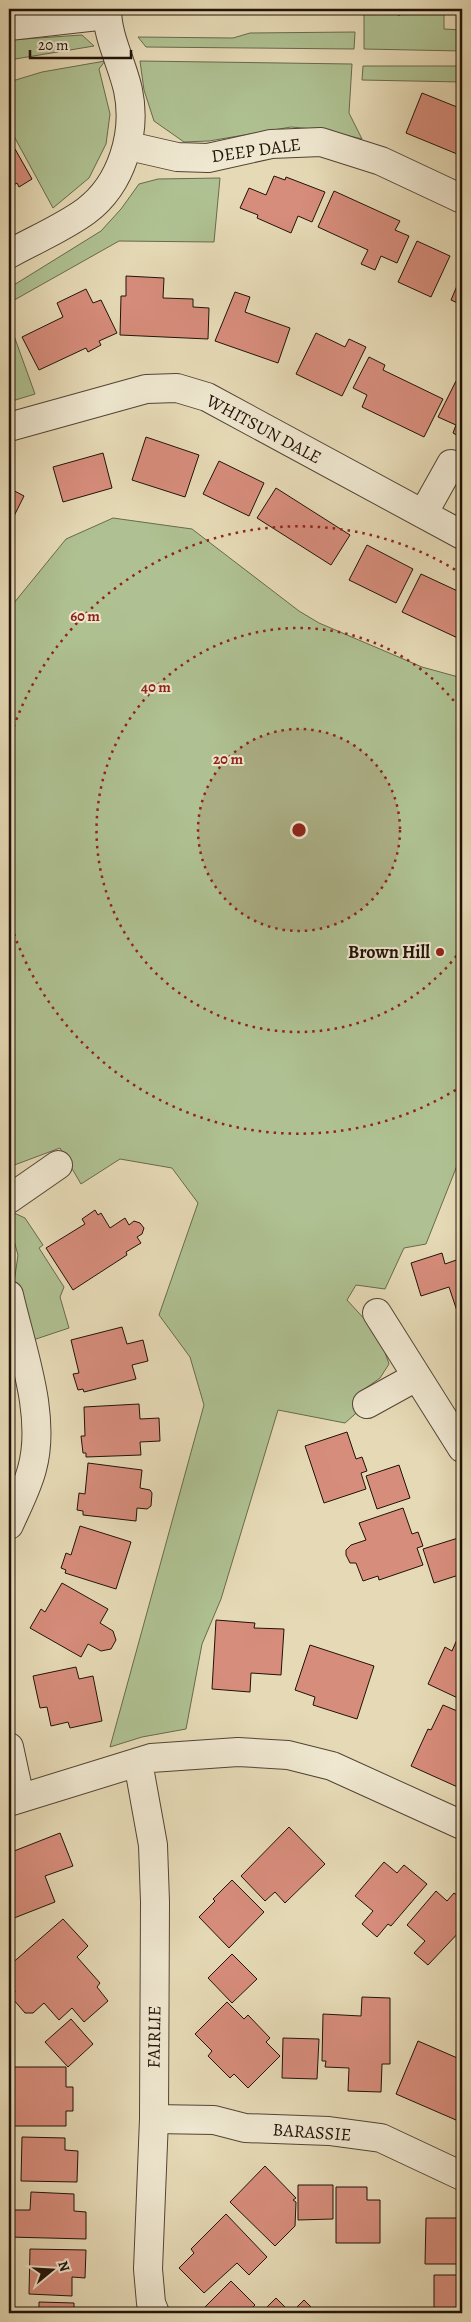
<svg xmlns="http://www.w3.org/2000/svg" width="471" height="2322" font-family="Alegreya,serif">
<rect width="100%" height="100%" fill="#e6dab6"/>
<filter id="stains"><feTurbulence type="fractalNoise" baseFrequency=".004" numOctaves="4"/><feColorMatrix values="0 0 0 0 .2 0 0 0 0 .09 0 0 0 0 .02 0 0 0 .5 -.17"/></filter>
<radialGradient id="worn" r=".72"><stop offset=".6" stop-color="#630" stop-opacity="0"/><stop offset="1" stop-color="#630" stop-opacity=".3"/></radialGradient>
<!-- green -->
<path fill="#afc192" stroke="#686a4d" d="M364,9h27l8,7 8,-7h37v20l18,1v21l-98,-2z
M355,32l-1,17 -208,-2 -8,-10 95,1 17,-5z
M82,35l12,11 -85,14v-20z
M105,61l-6,8 11,45 -4,30 -17,34 -36,30 -44,-81v-45l33,-10z
M140,61l212,3 -3,49 13,26 -37,-9 -34,-3 -82,14 -25,1 -30,-21 -10,-31z
M363,66h99v16l-100,-2z
M220,178l-6,64 -95,-1 -110,62v-15l92,-57 20,-22 18,-25 19,-5z
M9,322l26,72 -26,8z
M113,518l79,11 107,82 20,12 103,44 40,11v475l-36,91 -22,4 -19,41 -29,-4 -9,15 32,35 10,29 -9,14 -24,17 7,12 -18,16 -67,-13 -57,189 -19,45 -16,85 -44,8 -32,10 94,-342 -14,-48 -31,-42 39,-112 -26,-35 -52,-9 -39,25 -21,-36 -51,19v-558l57,-70z
M14,1213l11,5 18,27 -4,3 25,39 -4,10 9,31 -39,13 -17,-51 5,-35 -7,-25z"/>
<!-- building -->
<path fill="#d78d7c" stroke="#211208" d="M422,93l40,16v47l-56,-23z
M15,149l17,30 -13,8 -2,-4 -8,5v-35z
M274,176l11,4 1,-3 39,15 -13,30 -14,-6 -7,17 -34,-15 1,-3 -18,-7 9,-20 17,7z
M334,191l66,30 -5,9 14,6 -12,27 -16,-7 -6,14 -14,-6 7,-14 -50,-23z
M417,241l33,15 -19,41 -33,-15z
M462,274v31l-11,-5z
M126,276l38,2 -1,20 30,1v8l16,1 -1,31 -88,-4 1,-39h5z
M86,289l7,14 8,-3 16,33 -18,8 2,4 -13,7 -2,-4 -47,22 -17,-33 41,-20 -6,-14z
M235,292l15,5 -5,15 45,16 -12,35 -63,-22z
M316,333l29,14 4,-8 17,8 -24,49 -46,-22z
M369,357l16,8 -2,5 60,29 -19,38 -62,-30 5,-12 -14,-7z
M456,381l6,3v54l-9,-5 3,-8 -18,-8z
M146,437l53,18 -14,42 -53,-17z
M103,453l9,35 -49,14 -10,-35z
M219,461l45,22 -15,33 -46,-22z
M9,488l15,8 -15,30z
M276,488l74,47 -19,30 -74,-47z
M367,545l46,24 -17,34 -47,-23z
M421,574l41,19v47l-60,-28z
M95,1210l3,5 3,-2 9,15 15,-10 4,7 5,-4 6,2 4,5 -2,6 -5,3 4,6 -15,9 1,3 -54,35 -27,-42 39,-24 -3,-5z
M442,1253l3,11 17,-6v65h-1l-12,-36 -28,9 -10,-33z
M122,1327l5,17 16,-4 5,21 -16,4 4,14 -52,13 -1,-3 -5,1 -5,-16 6,-1 -8,-33z
M139,1404l1,15 19,-1 1,23 -20,1 1,13 -55,2v-4h-3l-2,-17h4l-1,-29z
M347,1432l9,27 6,-2 5,14 -6,2 5,16 -42,14 -19,-57z
M88,1463l54,7 -2,18 10,2 2,3 -1,13 -4,3 -10,-1 -1,13 -53,-6v-4l-6,-1 2,-17 6,1z
M399,1465l11,33 -33,11 -11,-33z
M403,1508l9,26 6,-2 5,14 -6,2 6,17 -44,15 -1,-4 -15,5 -7,-18h-6l-4,-8v-5l5,-5 15,-5 -7,-17z
M80,1526l51,16 -15,47 -51,-16 1,-3 -5,-2 5,-15 5,2z
M458,1538l4,14v22l-28,9 -11,-34z
M62,1583l46,26 -8,14 13,8 3,9 -5,9 -10,2 -13,-7 -7,13 -51,-29 11,-19 4,3z
M216,1620l39,3 -1,5 30,1 -3,46 -30,-2 -1,19 -38,-3z
M462,1628v72l-34,-16 17,-37 7,4z
M310,1645l64,21 -17,53 -44,-14 2,-8 -20,-7z
M76,1667l3,12 14,-3 9,45 -32,7 -2,-6 -17,4 -4,-19 -7,1 -7,-32z
M443,1705l19,8v76l-51,-23 17,-37 3,1z
M289,1827l36,37 -40,39 -10,-11 -10,9 -24,-25z
M60,1833l13,33 -28,10 10,26 -46,18v-67z
M384,1862l13,11 7,-8 23,19 -36,42 -3,-2 -11,13 -15,-13 11,-13 -18,-15z
M232,1880l32,32 -35,36 -30,-31 16,-16 -2,-2z
M436,1891l11,10 7,-8 8,6v30l-34,36 -14,-12 11,-12 -18,-16z
M63,1919l25,27 -11,11 23,26 -3,4 11,14 -24,21 -12,-14 -13,12 -15,-17 -11,10h-8l-12,-14 2,-8 -6,-7v-15l3,-2 -2,-2z
M232,1954l25,25 -25,24 -24,-25z
M362,1997l28,1v66h-8l-1,28 -33,-1 1,-23 -24,-1 1,-6h-4l1,-47 38,2z
M227,2002l17,17 4,-4 22,23 -4,4 14,14 -32,32 -14,-14 -4,4 -22,-22 4,-5 -17,-17z
M71,2019l22,25 -25,23 -23,-25z
M283,2038l36,1 -2,40 -35,-1z
M418,2041l44,19v57l-4,-2 -2,5 -60,-26z
M14,2067h52v20h7v24h-7v15h-57v-53z
M22,2137l43,1v12l13,1 -1,31 -56,-1z
M265,2166l31,32 -3,2 3,2 -1,24 -20,20 -45,-44z
M298,2185h35v34l-35,1z
M336,2187h31v13h13v43h-44z
M31,2192l43,2v17l12,1v27l-77,-2v-27h21z
M226,2214l41,43 -18,18 -12,-12 -33,30 -25,-25 15,-15 -3,-4z
M426,2218h36v46h-37z
M30,2249l56,1 -1,28 -13,-1v19l-43,-2z
M434,2275h28v38h-28z
M231,2281l24,24 -8,8h-35l-7,-6z
M276,2298l15,15 13,-13 13,13h-56z
M39,2302l35,1v10h-35z"/>
<g fill="none" stroke-linecap="round" stroke-linejoin="round">
<defs>
<path id="minor" d="M9,26l98,-11
M129,146l48,11 31,1 63,-14 50,-2 60,19 81,38
M9,254c25,-14 54,-26 77,-43 36,-27 51,-78 42,-121 -6,-27 -21,-53 -21,-81
M9,427l137,-38 31,-1 30,9 255,138
M423,514l28,-50
M9,1199l49,-34
M9,1295c12,53 38,120 23,174 -5,19 -15,38 -23,56
M377,1313l85,135
M367,1404l49,-27
M9,1747l11,51
M138,1762l15,83 2,57 -1,217 -6,150 3,34 4,10
M9,1802l142,-44 87,-6 50,3 44,11 130,59
M154,2119l60,1 31,8 84,3 52,7 81,38"/>
</defs>
<!-- minor casing -->
<use href="#minor" stroke="#524434" stroke-width="30"/>
<!-- minor -->
<use href="#minor" stroke="#efe7d0" stroke-width="28"/>
</g>
<!-- distance rings -->
<circle cx="299" cy="830" r="101" fill="#8f2418" fill-opacity=".12"/>
<g fill="none" stroke="#8f2418" stroke-width="2.5" stroke-dasharray="2.5 5">
<circle cx="299" cy="830" r="101"/>
<path d="M461 950A202 202 0 1 1 461 710"/>
<path d="M462 1086A303 303 0 0 1 9 919M9 741A303 303 0 0 1 462 574"/>
</g>
<!-- markers -->
<circle fill="#8f2418" stroke="#efe7d0" stroke-width="2" cx="440" cy="952" r="5"/>
<g text-anchor="middle" stroke-width="4" stroke-linejoin="round" paint-order="stroke">
<!-- street labels -->
<g font-size="18" fill="#211208" stroke="#efe7d0">
<text transform="translate(256 150) rotate(-8)" y="6">DEEP DALE</text>
<text transform="translate(264 429) rotate(28)" y="6">WHITSUN DALE</text>
<text transform="translate(154 2037) rotate(-89)" y="6">FAIRLIE</text>
<text transform="translate(312 2132) rotate(4)" y="6">BARASSIE</text>
</g>
<!-- poi labels -->
<g font-size="18" font-weight="bold" fill="#211208" stroke="#efe7d0" text-anchor="end">
<text x="430" y="958">Brown Hill</text>
</g>
</g>
<circle cx="299" cy="830" r="8" fill="#8f2418" stroke="#efe7d0" stroke-width="2.5"/>
<g font-size="15" text-anchor="middle" font-weight="bold" fill="#8f2418" stroke="#efe7d0" stroke-width="4" stroke-linejoin="round" paint-order="stroke">
<text x="85" y="621">60 m</text>
<text x="156" y="692">40 m</text>
<text x="228" y="764">20 m</text>
</g>
<!-- margin -->
<rect width="471" height="2322" fill="none" stroke="#e6dab6" stroke-width="30"/>
<rect x="10" y="10" width="451" height="2302" fill="none" stroke="#211208" stroke-width="2.5"/>
<rect x="15" y="15" width="441" height="2292" fill="none" stroke="#211208"/>
<!-- north arrow -->
<g transform="translate(52 2270) rotate(72)" stroke="#efe7d0" stroke-width="4" paint-order="stroke">
<path d="M0-4L9 19L0 12L-9 19Z" fill="#211208"/>
<text y="-8" font-size="14" font-weight="bold" text-anchor="middle" fill="#211208">N</text>
</g>
<!-- scale -->
<path d="M30 50v8h101v-8" fill="none" stroke="#211208" stroke-width="2.5"/>
<text x="38" y="50" font-size="15" fill="#211208" stroke="#efe7d0" stroke-width="4" paint-order="stroke">20 m</text>
<rect width="100%" height="100%" filter="url(#stains)"/>
<rect width="100%" height="100%" fill="url(#worn)"/>
</svg>
